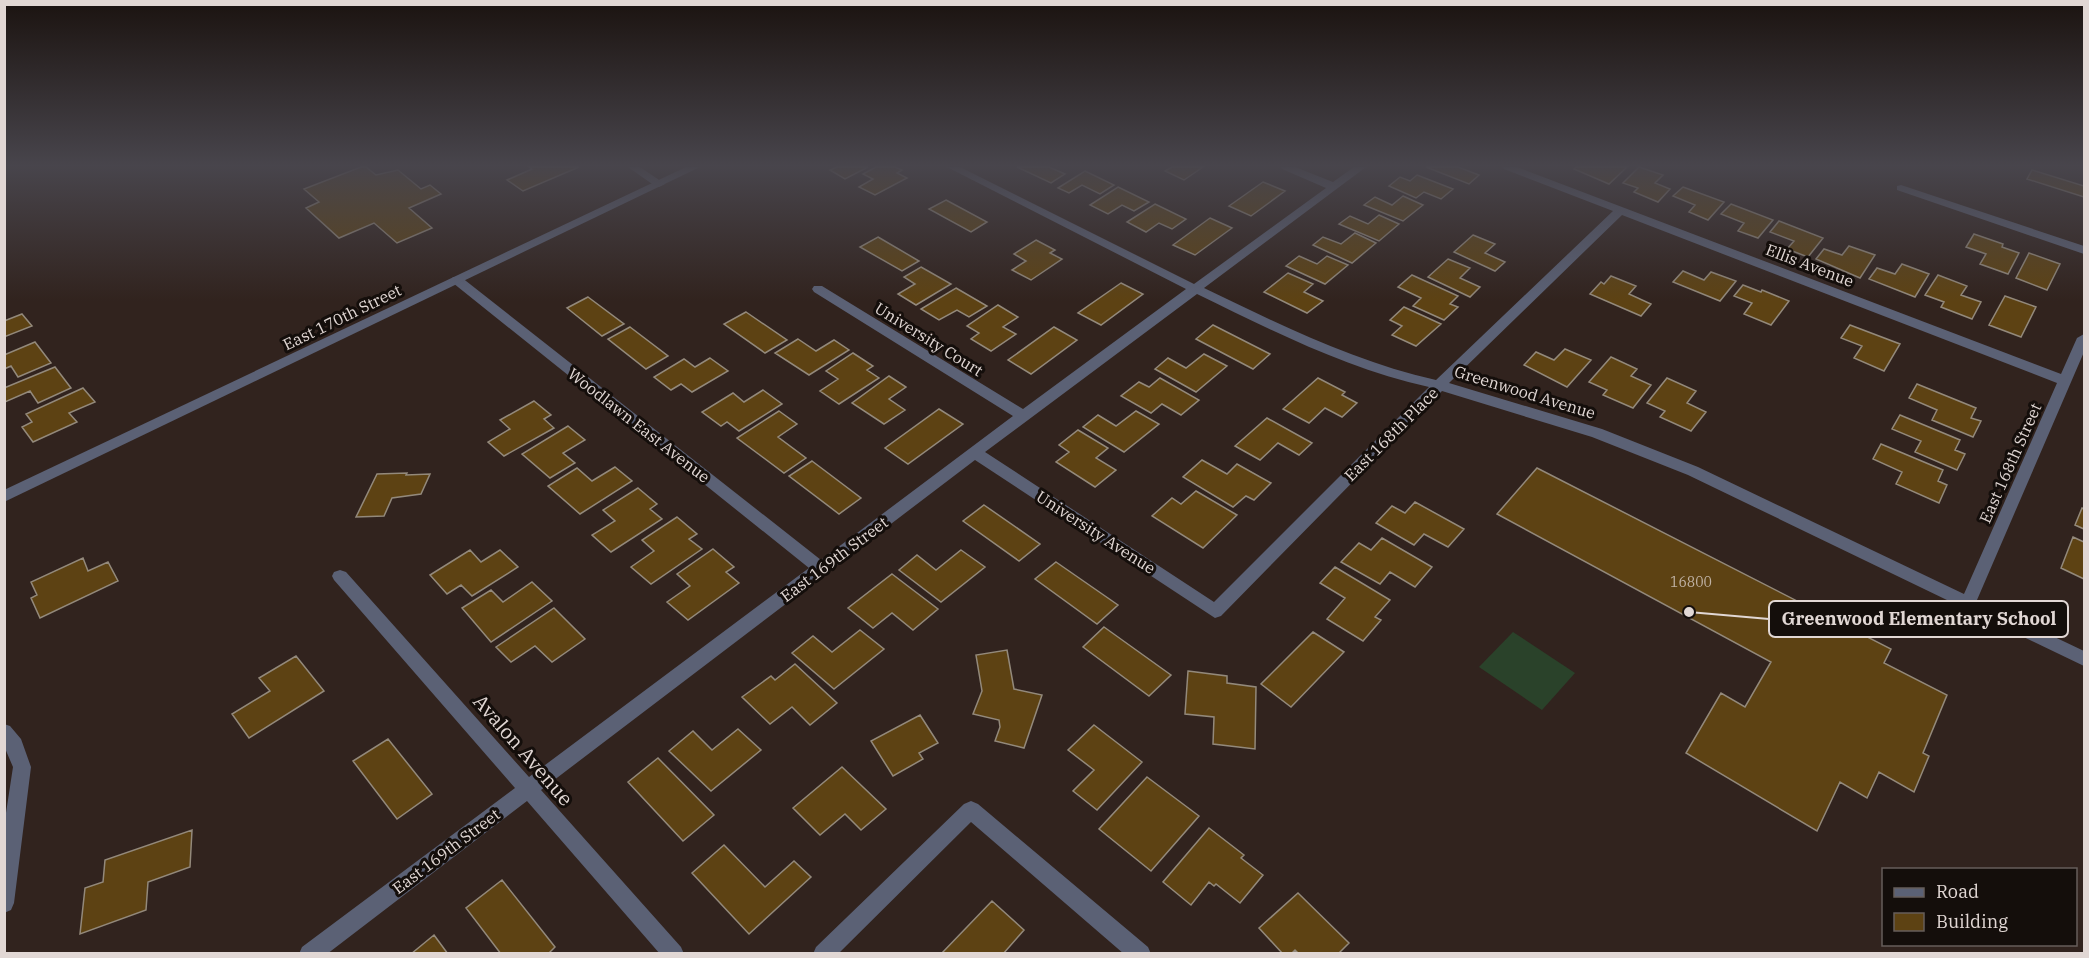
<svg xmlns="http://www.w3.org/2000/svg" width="2089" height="958" font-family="'IBM Plex Serif',serif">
<rect width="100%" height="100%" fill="#31231e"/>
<!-- green -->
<path fill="#2a422a" d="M1513,632l62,41 -33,37 -63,-43z"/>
<!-- building -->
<path fill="#5d4213" stroke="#93897b" stroke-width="1.5" d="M361,167h5l10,8 22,-5 23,19 9,-4 11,9 -32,14 23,20 -35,15 -23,-20 -35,15 -33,-30 13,-6 -15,-13z
M529,167h50l-56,24 -16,-11 25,-11z
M837,167h31l-23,12 -15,-9z
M876,167h19l7,3 -5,3 10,5 -32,17 -16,-8 14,-8 -10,-5z
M1017,167h32l16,7 -14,9z
M1172,167h31l-19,13 -19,-9z
M1426,167h32l21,8 -10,9z
M1576,167h51l-18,17 -35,-15z
M1639,167l24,8 -8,8 15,6 -12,13 -24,-10 4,-4 -15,-5z
M2032,170l52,16v11l-57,-18z
M1085,171l29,14 -14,9 -18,-9 -13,8 -11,-5z
M1417,175l36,14 -12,10 -17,-7 -8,6 -27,-12 11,-9 10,4z
M1263,182l22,9 -34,25 -22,-10z
M1118,187l31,15 -15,9 -12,-6 -14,9 -18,-9z
M1683,187l41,15 -16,18 -19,-8 6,-7 -22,-9z
M1403,196l20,9 -20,16 -39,-16 11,-8 17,8z
M946,200l41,22 -16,10 -42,-23z
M1155,204l31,15 -14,10 -13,-6 -13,9 -19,-10z
M1731,204l42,16 -15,18 -20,-7 6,-8 -23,-9z
M1379,215l20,9 -20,17 -40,-17 11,-8 18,8z
M1210,218l22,10 -37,27 -22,-10z
M1779,221l44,17 -15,19 -21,-8 7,-8 -24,-9z
M1355,233l21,10 -24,20 -39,-18 10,-8 18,7z
M1974,234l29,10 -1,3 17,6 -11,21 -28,-10 6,-10 -20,-7z
M1473,235l22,9 -10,9 20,9 -10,9 -41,-19z
M878,237l41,24 -17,10 -42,-24z
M1036,240l19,10 -5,3 12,6 -31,21 -19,-10 14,-9 -12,-7z
M1849,246l26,9 -15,23 -44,-19 8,-10 18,6z
M2029,253l31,11 -13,26 -31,-12z
M1299,256l18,8 10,-8 21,9 -23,19 -39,-18z
M1448,259l22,9 -10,10 20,9 -10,10 -42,-20z
M1902,264l27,10 -14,23 -46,-18 8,-11 18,6z
M921,267l30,17 -35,21 -18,-11 17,-10 -11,-7z
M1683,271l21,9 7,-8 25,9 -16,20 -47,-19z
M1288,273l25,11 -9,8 19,9 -16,12 -43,-21z
M1412,275l46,21 -8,8 8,3 -14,13 -31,-14 8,-8 -23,-11z
M1938,275l29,11 -6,9 20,7 -9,17 -31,-12 3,-5 -19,-7z
M1611,276l25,10 -7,8 22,10 -10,12 -51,-22 11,-12 3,2z
M1121,283l22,11 -42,31 -23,-12z
M1743,285l18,7 1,-2 27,11 -18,24 -27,-11 8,-11 -18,-7z
M956,288l31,18 -18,11 -12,-7 -18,10 -18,-11z
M2005,296l31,11 -15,30 -32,-12z
M588,297l36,27 -22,12 -35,-28z
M998,305l20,12 -15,10 13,7 -25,17 -20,-12 8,-6 -12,-7z
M1404,307l37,17 -25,22 -24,-11 10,-9 -12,-6z
M746,312l41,28 -22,13 -41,-29z
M22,314l10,12 -28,11v-16z
M1213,325l57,29 -17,15 -57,-30z
M1850,325l50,19 -16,27 -30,-13 8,-12 -21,-8z
M630,327l38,29 -22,13 -38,-30z
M1054,327l23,13 -46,34 -23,-14z
M798,339l18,12 18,-11 15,10 -40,25 -34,-22z
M35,342l16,21 -33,14 -7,-11 -7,3v-14z
M1565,349l26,11 -24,27 -43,-22 12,-13 18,8z
M853,353l20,13 -6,4 12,8 -40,26 -19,-13 18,-12 -12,-8z
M1204,354l23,12 -31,26 -41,-23 13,-11 18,10z
M1611,357l26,12 -6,7 20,9 -18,23 -30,-13 4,-5 -18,-8z
M710,358l18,13 -36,21 -11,-8 -10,6 -17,-13 30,-18 11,8z
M55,367l16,21 -33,15 -8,-12 -25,11 -1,-14z
M889,376l17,11 -17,12 16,11 -21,14 -32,-21z
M1160,378l39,22 -18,15 -19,-11 -11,9 -30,-17 18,-14 10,5z
M1318,378l27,14 -3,3 15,8 -15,14 -17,-9 -16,15 -26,-14z
M1667,378l29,13 -9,12 19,9 -15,19 -31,-14 5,-6 -18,-8z
M1917,384l59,24 -5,10 10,3 -8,16 -41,-17 5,-10 -28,-12z
M83,388l12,14 -26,11 8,9 -44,20 -11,-15 10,-5 -6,-8z
M763,390l19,14 -43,27 -12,-9 -6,4 -19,-14 31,-19 11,9z
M534,401l17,14 -7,4 10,9 -50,28 -16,-14 22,-13 -10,-9z
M939,409l24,15 -55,40 -23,-16z
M779,411l18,13 -19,13 28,21 -22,15 -47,-35z
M1136,411l23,13 -35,28 -41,-25 15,-12 18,11z
M1900,415l60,25 -5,10 10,4 -8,16 -42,-18 6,-11 -29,-12z
M1267,418l45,25 -13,12 -21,-12 -18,17 -25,-14z
M568,426l17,14 -22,13 12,10 -25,15 -28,-24z
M1078,430l30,18 -12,10 20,12 -21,17 -39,-25 13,-10 -10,-7z
M1881,444l62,26 -5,11 9,4 -8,18 -43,-19 6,-12 -29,-13z
M1202,460l25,14 10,-10 34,19 -17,17 -8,-4 -13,11 -50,-30z
M812,461l49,37 -22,16 -50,-38z
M615,467l17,14 -52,33 -32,-28 29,-18 15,13z
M1537,468l354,181 -7,14 63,32 -24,58 6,3 -15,36 -35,-20 -12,26 -27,-16 -23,49 -131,-78 35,-60 24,14 26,-45 -274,-148z
M407,473l-1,2 24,-1 -9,20 -29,4 -8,18 -28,1 21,-43z
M638,488l19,16 -7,5 12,10 -51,33 -19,-17 23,-14 -12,-11z
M1196,491l41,24 -34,33 -51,-32 20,-18 9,6z
M1415,502l49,27 -16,18 -24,-13 -10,11 -38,-22 16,-17 13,7z
M984,505l56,39 -21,17 -56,-40z
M2082,508l2,1v20l-9,-4z
M677,517l20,17 -8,5 13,10 -51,35 -20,-17 23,-16 -12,-11z
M2073,537l11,5v37l-23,-11z
M1382,538l50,29 -17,20 -25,-15 -10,12 -39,-22 18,-19 12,7z
M713,549l21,18 -8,5 13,11 -51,37 -21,-18 23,-16 -13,-12z
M470,550l11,12 19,-12 18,17 -46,29 -11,-11 -14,9 -17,-19z
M961,550l24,17 -44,35 -42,-32 18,-15 19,15z
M83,558l5,13 20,-9 10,19 -78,37 -9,-20 6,-3 -6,-13z
M1056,562l62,43 -21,19 -62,-45z
M1335,567l55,33 -15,17 6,3 -18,21 -36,-22 18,-21 -25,-15z
M892,574l46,35 -25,21 -21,-17 -19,15 -25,-20z
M532,582l20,19 -61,41 -29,-34 29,-18 12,12z
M554,608l31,31 -33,23 -17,-16 -24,16 -15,-15z
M1104,627l67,48 -22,21 -66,-49z
M860,630l24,19 -50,40 -42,-36 21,-17 19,16z
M1313,632l31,20 -53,55 -30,-23z
M1007,650l7,39 28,6 -18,53 -29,-7 5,-14 -1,-7 -26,-6 9,-23 -6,-36z
M296,656l28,35 -75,47 -17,-24 38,-23 -11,-13z
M795,664l42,39 -27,22 -18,-18 -22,17 -28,-27 29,-21 4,4z
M1188,671l39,5v7l29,4 -1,62 -42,-5 1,-27 -29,-3z
M920,715l18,28 -19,10 4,6 -30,17 -22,-35z
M1094,725l48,37 -45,48 -24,-19 21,-21 -26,-20z
M738,729l23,21 -50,41 -42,-40 24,-20 19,19z
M388,739l44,55 -35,25 -44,-58z
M658,758l56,57 -31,26 -55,-59z
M842,767l44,42 -25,21 -16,-16 -25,21 -27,-27z
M1147,777l52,39 -48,55 -52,-42z
M1209,828l35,27 -3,3 22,17 -23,28 -24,-19 -2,2 -5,-4 -18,23 -28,-23z
M192,830l-2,37 -42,15 -2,28 -66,24 5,-46 18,-6 2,-22z
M724,845l41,42 29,-26 17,16 -62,57 -57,-61z
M502,880l53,67 -7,7h-47l-35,-46z
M1298,893l51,50 -11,11h-39l-4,-4 -4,4h-8l-24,-26z
M992,901l32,29 -21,24h-62z
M434,935l14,19h-37z"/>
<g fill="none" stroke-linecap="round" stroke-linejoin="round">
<!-- minor -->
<path fill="#5b6175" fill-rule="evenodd" d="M628,167h12l25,17 -6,3 -4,-1z
M947,167h13l234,117 132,-96 -44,-19 -1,-2h14l38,15 21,-15h12l-162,121c75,36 151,74 232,92l177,-169 -109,-42 -1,-2h14l544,207 16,-36 7,-4v18l-107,248 107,51v15l-396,-191 -96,-38 -150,-46 -221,225 -6,2 -240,-158 -434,330 140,157 3,7h-24l-133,-153 -200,153h-28l3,-7 213,-159 -181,-208 -2,-4 2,-4 6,-2 6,2 183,205 280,-209 -356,-285 -2,-3 2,-3h8l360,283 192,-144 -199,-124 -2,-3 2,-3h8l201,123 163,-120zM1622,215l435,168 -93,211 -266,-127 -96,-38 -153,-46zM1197,294c74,36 150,75 232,93l-215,215 -229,-150z
M1901,185l183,61v8l-187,-64v-4z
M4,724l6,2 11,13 10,28 -17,136 -3,7 -7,3v-87l9,-59 -9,-21z
M971,801l7,3 170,143 3,7h-27l-153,-132 -133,132h-25l3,-7 148,-143z"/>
<!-- tertiary -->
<path fill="#5b6175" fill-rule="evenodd" d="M686,167h14l-696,335v-12z"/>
</g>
<!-- sky -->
<linearGradient id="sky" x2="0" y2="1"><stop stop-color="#1b1310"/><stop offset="0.55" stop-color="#48454c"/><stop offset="1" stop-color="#48454c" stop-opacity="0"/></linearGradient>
<rect width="2089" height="301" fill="url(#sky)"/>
<g text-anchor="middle" stroke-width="6" stroke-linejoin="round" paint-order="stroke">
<!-- number labels -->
<g font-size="14" fill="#c0b2a4">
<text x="1691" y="587">16800</text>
</g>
<!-- street labels -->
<g font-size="16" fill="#e1d7d4" stroke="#140e0b">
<text transform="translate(1810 265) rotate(21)" y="6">Ellis Avenue</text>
<text transform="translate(342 317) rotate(-26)" y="6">East 170th Street</text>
<text transform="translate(929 339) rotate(32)" y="6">University Court</text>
<text transform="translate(1525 392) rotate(17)" y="6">Greenwood Avenue</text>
<text transform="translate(639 425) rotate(38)" y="6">Woodlawn East Avenue</text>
<text transform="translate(1391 434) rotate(-45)" y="6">East 168th Place</text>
<text transform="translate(2010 463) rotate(-66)" y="6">East 168th Street</text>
<text transform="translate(1096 532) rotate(33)" y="6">University Avenue</text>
<text transform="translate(834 559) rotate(-37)" y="6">East 169th Street</text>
<text transform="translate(446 851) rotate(-37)" y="6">East 169th Street</text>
</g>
<!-- near-street labels -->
<g font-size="20" fill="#e1d7d4" stroke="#140e0b">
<text transform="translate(523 750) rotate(49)" y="7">Avalon Avenue</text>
</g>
</g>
<!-- callouts -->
<path fill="none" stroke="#e1d7d4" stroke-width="2" d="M1689 612L1769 619"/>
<circle fill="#e1d7d4" stroke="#140e0b" stroke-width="2" cx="1689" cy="612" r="6"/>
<rect fill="#140e0b" stroke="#e1d7d4" stroke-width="2" x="1769" y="601" width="299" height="36" rx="6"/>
<g font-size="18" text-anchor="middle" font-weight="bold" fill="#e1d7d4">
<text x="1919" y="625">Greenwood Elementary School</text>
</g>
<!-- border -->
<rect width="2089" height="958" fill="none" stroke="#e1d7d4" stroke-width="12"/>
<!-- legend -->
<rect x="1882" y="868" width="195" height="78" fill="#140e0b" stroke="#665e5b" stroke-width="1.5"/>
<rect x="1894" y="888" width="30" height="9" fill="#5b6175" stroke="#665e5b" stroke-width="1.5"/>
<text x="1936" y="898" font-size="18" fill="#e1d7d4">Road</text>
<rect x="1894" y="913" width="30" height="18" fill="#5d4213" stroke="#665e5b" stroke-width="1.5"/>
<text x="1936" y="928" font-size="18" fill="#e1d7d4">Building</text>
</svg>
